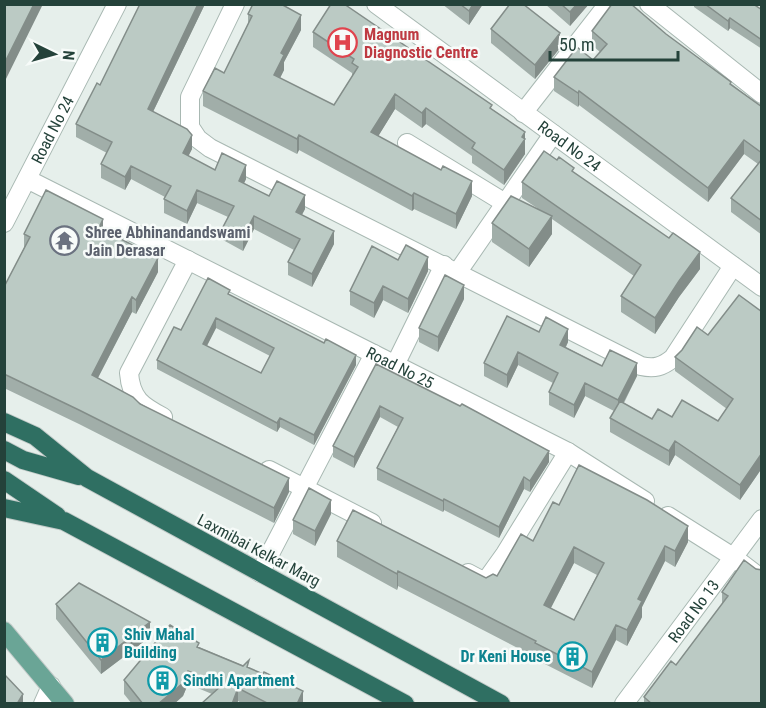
<svg xmlns="http://www.w3.org/2000/svg" width="766" height="708" font-family="'Roboto Condensed',sans-serif">
<rect width="100%" height="100%" fill="#e6efeb"/>
<g fill="none" stroke-linecap="round" stroke-linejoin="round">
<defs>
<g id="minor">
<path d="M235,4l-45,93v30l8,12 12,9 431,218c13,3 21,1 32,-8l60,-92"/>
<path id="s1" d="M376,4l386,283"/>
<path d="M649,4l113,90"/>
<path d="M523,113l85,-109"/>
<path d="M407,143l98,60"/>
<path id="s2" d="M27,179l541,273 77,49"/>
<path id="s3" d="M4,223l113,-219"/>
<path d="M457,273l96,-139"/>
<path d="M395,365l49,-100"/>
<path d="M163,417c-21,-11 -32,-18 -34,-44l59,-113"/>
<path d="M269,470l103,53"/>
<path d="M668,516l65,41 29,22"/>
<path d="M260,573l114,-219"/>
<path d="M468,573l17,9 20,-28 63,-102"/>
<path d="M43,704l8,-18"/>
<path id="s4" d="M624,704l138,-185"/>
</g>
<path id="major" d="M4,631l61,73"/>
<path id="highway" d="M4,422l31,14 52,42 414,226
M4,450l19,10 56,16
M4,480l53,36
M4,508l60,13 341,183"/>
</defs>
<!-- minor casing -->
<use href="#minor" stroke="#a8b8b2" stroke-width="20"/>
<!-- major casing -->
<use href="#major" stroke="#c2cac8" stroke-width="20"/>
<!-- highway casing -->
<use href="#highway" stroke="#c2cac8" stroke-width="20"/>
<!-- minor -->
<use href="#minor" stroke="#fff" stroke-width="18"/>
<!-- major -->
<use href="#major" stroke="#6aa596" stroke-width="18"/>
<!-- highway -->
<use href="#highway" stroke="#2f6f62" stroke-width="18"/>
</g>
<!-- wall -->
<path fill="#a1aea9" fill-rule="evenodd" d="M205,4l-52,108 39,37 -4,7 27,14 31,9 -2,4 25,13 36,13 -3,6 32,29 -22,43 -24,-12v-13l6,-12 -40,-21 -11,22 -20,-11v-13l5,-10 -31,-14 -10,21 -23,-11v-14l1,-2 -34,-18 -6,11 -24,-12v-14l6,-11 -31,-16v-13l24,-39z
M442,4h41l-14,21z
M545,4h44l-19,22z
M694,4h59l9,6v39l-32,-21 -2,3 -34,-24z
M248,14l53,16 -17,32v8l-4,8 54,27 18,-28v-4l-39,-26v-15l179,77 33,23v22l-21,31 -32,-22v-7l-46,-32 -4,4 -27,-19 -17,27 94,60 -16,33 -42,-20 -2,2 -113,-61 -2,4 -94,-48v-15l21,-18 24,-49z
M491,29l69,19 -25,31 -44,-36z
M592,31l74,3 96,73v128l-31,-23v-14l27,-34 -14,-10 -36,48 -129,-97 -1,2 -24,-16v-14l39,-17 7,-8 -8,-7z
M574,172l126,97 -21,28 -24,37 -34,-22v-16l13,-20 -82,-57v15l-23,33 -37,-25v-19l45,-15 -15,-10v-16z
M103,230l55,42 -22,42 -4,-2 -34,66 191,114 -15,31 -195,-99 -75,-36v-101l20,-39v-14z
M398,260l30,11 -20,42 -25,-13 -9,18 -24,-13v-14z
M230,295l126,70 -42,80 -34,-18 -3,5 -120,-63v-9l24,-30zM216,328l54,28 -9,17 -54,-27z
M464,299l-26,53 -19,-10v-14z
M762,312v156l-22,32 -65,-45 -6,11 -59,-34v-14l4,-7 -29,-15 -11,22 -25,-13v-13l4,-9 -35,-18 -11,23 -23,-12v-13l55,-31 29,10 -2,5 36,19 35,10 -13,27 28,16 20,-2 46,4 9,-12 -52,-38v-14l33,-22z
M376,364l173,98 -19,30 -6,-3 -25,49 -55,-28 -1,2 -66,-32v-12l21,-41 -18,-10 -26,51 -21,-11v-11z
M559,505l129,37 -13,25 -10,-6 -23,46v10l-15,29 -11,-6 -24,48 -57,-29v-2l-137,-71 -1,4 -60,-33v-16l149,37 11,-2 36,-35zM574,563l23,12 -23,45 -23,-12z
M331,514l-16,32 -22,-12v-14z
M756,569l6,135h-118v-7l32,-32 46,-61v-12z
M56,604l94,33 -49,37 -45,-55z
M199,647l50,21 54,36h-60l-5,-3 -1,3h-36l11,-10 -24,-10 -5,12 -9,8h-42l-8,-10v-14z"/>
<!-- shaded-wall -->
<path fill="#838d89" d="M34,4h9l-39,79v-19z
M198,4h7l-57,118v-13z
M473,4h10l-14,21v-14z
M577,4h12l-19,22v-14z
M301,15v15l-17,32v8l-10,20v-15l7,-22z
M730,18v10l-2,3v-10z
M560,33v15l-25,31v-14z
M579,91v14l-1,2v-14z
M395,94v15l-24,39v-16z
M426,108v16l-4,4v-15z
M525,132v22l-21,31v-15z
M192,135v14l-9,18v-14z
M299,135v15l-2,4v-15z
M744,140v14l-36,48v-14z
M246,165v14l-7,15v-13z
M131,166v13l-6,11v-13z
M472,181v15l-16,33v-15z
M197,190v13l-10,21v-13z
M414,193v16l-2,2v-15z
M305,195v14l-9,16v-13z
M254,216v13l-11,22v-14z
M552,216v18l-23,33v-18z
M103,219v14l-4,-5z
M334,231v13l-22,43v-13z
M700,252v17l-21,28 -24,37v-16l24,-37z
M428,257v14l-20,42v-14z
M158,258v14l-22,42v-14z
M464,285v14l-26,53v-15z
M383,286v14l-9,18v-15z
M132,297v15l-40,77v-14z
M216,318v10l-13,25v-9z
M568,329v13l-8,16v-13z
M518,352v13l-11,23v-13z
M356,355v10l-42,80v-10z
M637,363v13l-19,37v-13z
M585,383v13l-11,22v-13z
M380,406v11l-26,51v-11z
M280,418v9l-3,5v-9z
M675,441v14l-6,11v-15z
M762,447v21l-22,32v-15z
M549,451v11l-19,30v-11z
M524,477v12l-25,49v-11z
M289,478v14l-15,31v-15z
M444,499v11l-1,2v-11z
M331,500v14l-16,32v-15z
M688,526v16l-13,25v-16z
M665,546v15l-23,46v10l-15,29v-16l11,-31z
M574,547v16l-30,58v-16z
M398,571v15l-1,4v-16z
M150,622v15l-49,37v-14z
M616,625v15l-24,48v-16z
M188,671v13l-5,12 -9,8h-16z
M238,688v13l-1,3h-5z
M303,691v13h-6z
M23,694v10h-6z"/>
<!-- building -->
<path fill="#bbcac4" stroke="#838d89" stroke-width="1.5" fill-rule="evenodd" d="M4,4h30l-30,60z
M140,4h58l-50,105 39,20 5,6 -9,18 32,17 7,-17 24,12 -7,16 30,15 8,-15 28,14 -9,17 38,19 -22,43 -24,-12 12,-23 -46,-23 -11,21 -20,-10 11,-21 -37,-16 -10,21 -23,-12 7,-13 -40,-20 -6,11 -24,-13 11,-22 -36,-18 21,-41 3,2z
M253,4h28l20,11 -20,38 3,2 -10,20 60,30 24,-38 -6,-4 2,-4 -41,-27 18,-28h13l148,101 -2,3 35,24 -3,5 3,2 -21,31 -32,-22 3,-5 -49,-35 -4,5 -27,-19 -24,38 70,38 2,-4 29,15 -16,33 -42,-21 -2,3 -113,-61 -2,4 -94,-48 12,-23 9,5 28,-57 -4,-2z
M460,4h13l-4,7z
M510,4h13l37,29 -25,32 -44,-36z
M561,4h16l-7,8z
M612,4h19l35,30 65,48 -1,2 32,23v46l-18,-13 -36,48 -129,-97 -1,2 -24,-16 23,-30 16,13 14,-16 -15,-13z
M705,4h48l9,6v30l-32,-22 -2,3z
M544,151l13,9 2,-3 15,11 -2,3 97,67 4,-5 27,19 -21,29 -24,37 -34,-22 20,-31 -119,-83z
M762,159v62l-31,-23z
M46,190l57,29 -4,9 59,30 -22,42 -4,-3 -40,78 41,22 7,7 149,74 -15,30 -195,-98 -75,-36v-87l26,-50 -6,-3z
M511,196l41,20 -23,33 -37,-26z
M406,245l22,12 -20,42 -25,-13 -9,17 -24,-12 22,-45 26,14z
M445,275l19,10 -26,52 -19,-9z
M208,278l22,12 -2,4 96,49 2,-4 30,16 -42,80 -34,-17 -3,5 -120,-63 17,-33 7,3zM216,318l58,30 -13,25 -58,-29z
M739,295l23,17v141l-22,32 -65,-44 -6,10 -59,-33 10,-17 32,18 6,-10 14,8 10,-17 36,21 15,-22 -58,-42 7,-7 15,-23 11,8z
M507,316l32,16 7,-15 22,12 -8,16 42,21 8,-16 27,13 -19,37 -33,-17 -11,22 -25,-13 9,-19 -40,-21 -11,23 -23,-12z
M376,364l84,42 2,-2 87,47 -19,30 -6,-4 -25,50 -55,-28 -1,2 -66,-33 26,-50 -23,-12 -26,51 -21,-11z
M579,465l68,35 41,26 -13,25 -10,-5 -27,53 4,2 -15,29 -11,-5 -24,47 -57,-29 1,-2 -65,-33 -73,-37 -1,3 -60,-33 16,-31 133,68 7,-4 4,2 24,-42 12,7 20,-39 6,3zM574,547l30,16 -30,57 -30,-15z
M309,488l22,12 -16,31 -22,-11z
M744,560l12,9 6,1v134h-110l-8,-7 27,-36 5,4 52,-69 -6,-4z
M79,583l71,39 -49,38 -45,-56z
M170,625l29,18 -2,4 46,19 6,-6 -2,7 16,7 1,-2 39,19 -6,13h-28l-31,-16 -6,16h-31l21,-19 -34,-14 -5,12 -25,21h-15l-19,-24z
M4,674l19,20 -6,10h-13z"/>
<!-- icons -->
<defs>
<symbol id="hospital-ring" viewBox="-11 -11 22 22"><circle r="9.5" fill="#f7fbf9" stroke="#e0444e" stroke-width="1.5"/><path d="M-5-5h3v3.5h4V-5h3V5h-3V1.5h-4V5h-3Z" fill="#e0444e"/></symbol>
<symbol id="temple-ring" viewBox="-11 -11 22 22"><circle r="9.5" fill="#f7fbf9" stroke="#6b7280" stroke-width="1.5"/><path d="M0-6L5-2H3V0L6.5 2.5H4V6H1.5V3h-3V6H-4V2.5H-6.5L-3 0V-2H-5Z" fill="#6b7280"/></symbol>
<symbol id="building-ring" viewBox="-11 -11 22 22"><circle r="9.5" fill="#f7fbf9" stroke="#0f9aa8" stroke-width="1.5"/><path d="M-4-6H4V6H1V3H-1V6H-4ZM-2.5-4.3h1.7v1.8h-1.7ZM.8-4.3h1.7v1.8H.8ZM-2.5-1h1.7V.8h-1.7ZM.8-1h1.7V.8H.8Z" fill="#0f9aa8"/></symbol>
</defs>
<g fill-rule="evenodd">
<use href="#hospital-ring" x="326" y="26" width="33" height="33"/>
<use href="#temple-ring" x="48" y="224" width="33" height="33"/>
<use href="#building-ring" x="86" y="626" width="33" height="33"/>
<use href="#building-ring" x="556" y="640" width="33" height="33"/>
<use href="#building-ring" x="146" y="664" width="33" height="33"/>
</g>
<g text-anchor="middle" stroke-width="5" stroke-linejoin="round" paint-order="stroke">
<!-- health labels -->
<g font-size="16" font-weight="bold" fill="#be3a42" stroke="#f7fbf9" text-anchor="start">
<text x="364" y="40">Magnum<tspan x="364" dy="18">Diagnostic Centre</tspan></text>
</g>
<!-- street labels -->
<g font-size="16" fill="#24423a" stroke="#f7fbf9">
<text dy="6" stroke="none"><textPath href="#s3" startOffset="105">Road No 24</textPath></text>
<text dy="6" stroke="none"><textPath href="#s1" startOffset="240">Road No 24</textPath></text>
<text dy="6" stroke="none"><textPath href="#s2" startOffset="418">Road No 25</textPath></text>
<text transform="translate(259 550) rotate(28)" y="6">Laxmibai Kelkar Marg</text>
<text dy="6" stroke="none"><textPath href="#s4" startOffset="116">Road No 13</textPath></text>
</g>
<!-- worship labels -->
<g font-size="16" font-weight="bold" fill="#5b616d" stroke="#f7fbf9" text-anchor="start">
<text x="85" y="238">Shree Abhinandandswami<tspan x="85" dy="18">Jain Derasar</tspan></text>
</g>
<!-- culture labels -->
<g font-size="16" font-weight="bold" fill="#0d838f" stroke="#f7fbf9" text-anchor="start">
<text x="124" y="640">Shiv Mahal<tspan x="124" dy="18">Building</tspan></text>
<text x="551" y="662" text-anchor="end">Dr Keni House</text>
<text x="183" y="686">Sindhi Apartment</text>
</g>
</g>
<!-- border -->
<rect width="766" height="708" fill="none" stroke="#24423a" stroke-width="12"/>
<!-- north arrow -->
<g transform="translate(54 54) rotate(95)" stroke="#f7fbf9" stroke-width="4.5" paint-order="stroke">
<path d="M0-4.5L10 22L0 15L-10 22Z" fill="#24423a"/>
<text y="-9" font-size="16" font-weight="bold" text-anchor="middle" fill="#24423a">N</text>
</g>
<!-- scale -->
<path d="M550 51v9h128v-9" fill="none" stroke="#24423a" stroke-width="3"/>
<text x="559" y="51" font-size="18" fill="#24423a" stroke="#f7fbf9" stroke-width="4.5" paint-order="stroke">50 m</text>
</svg>
